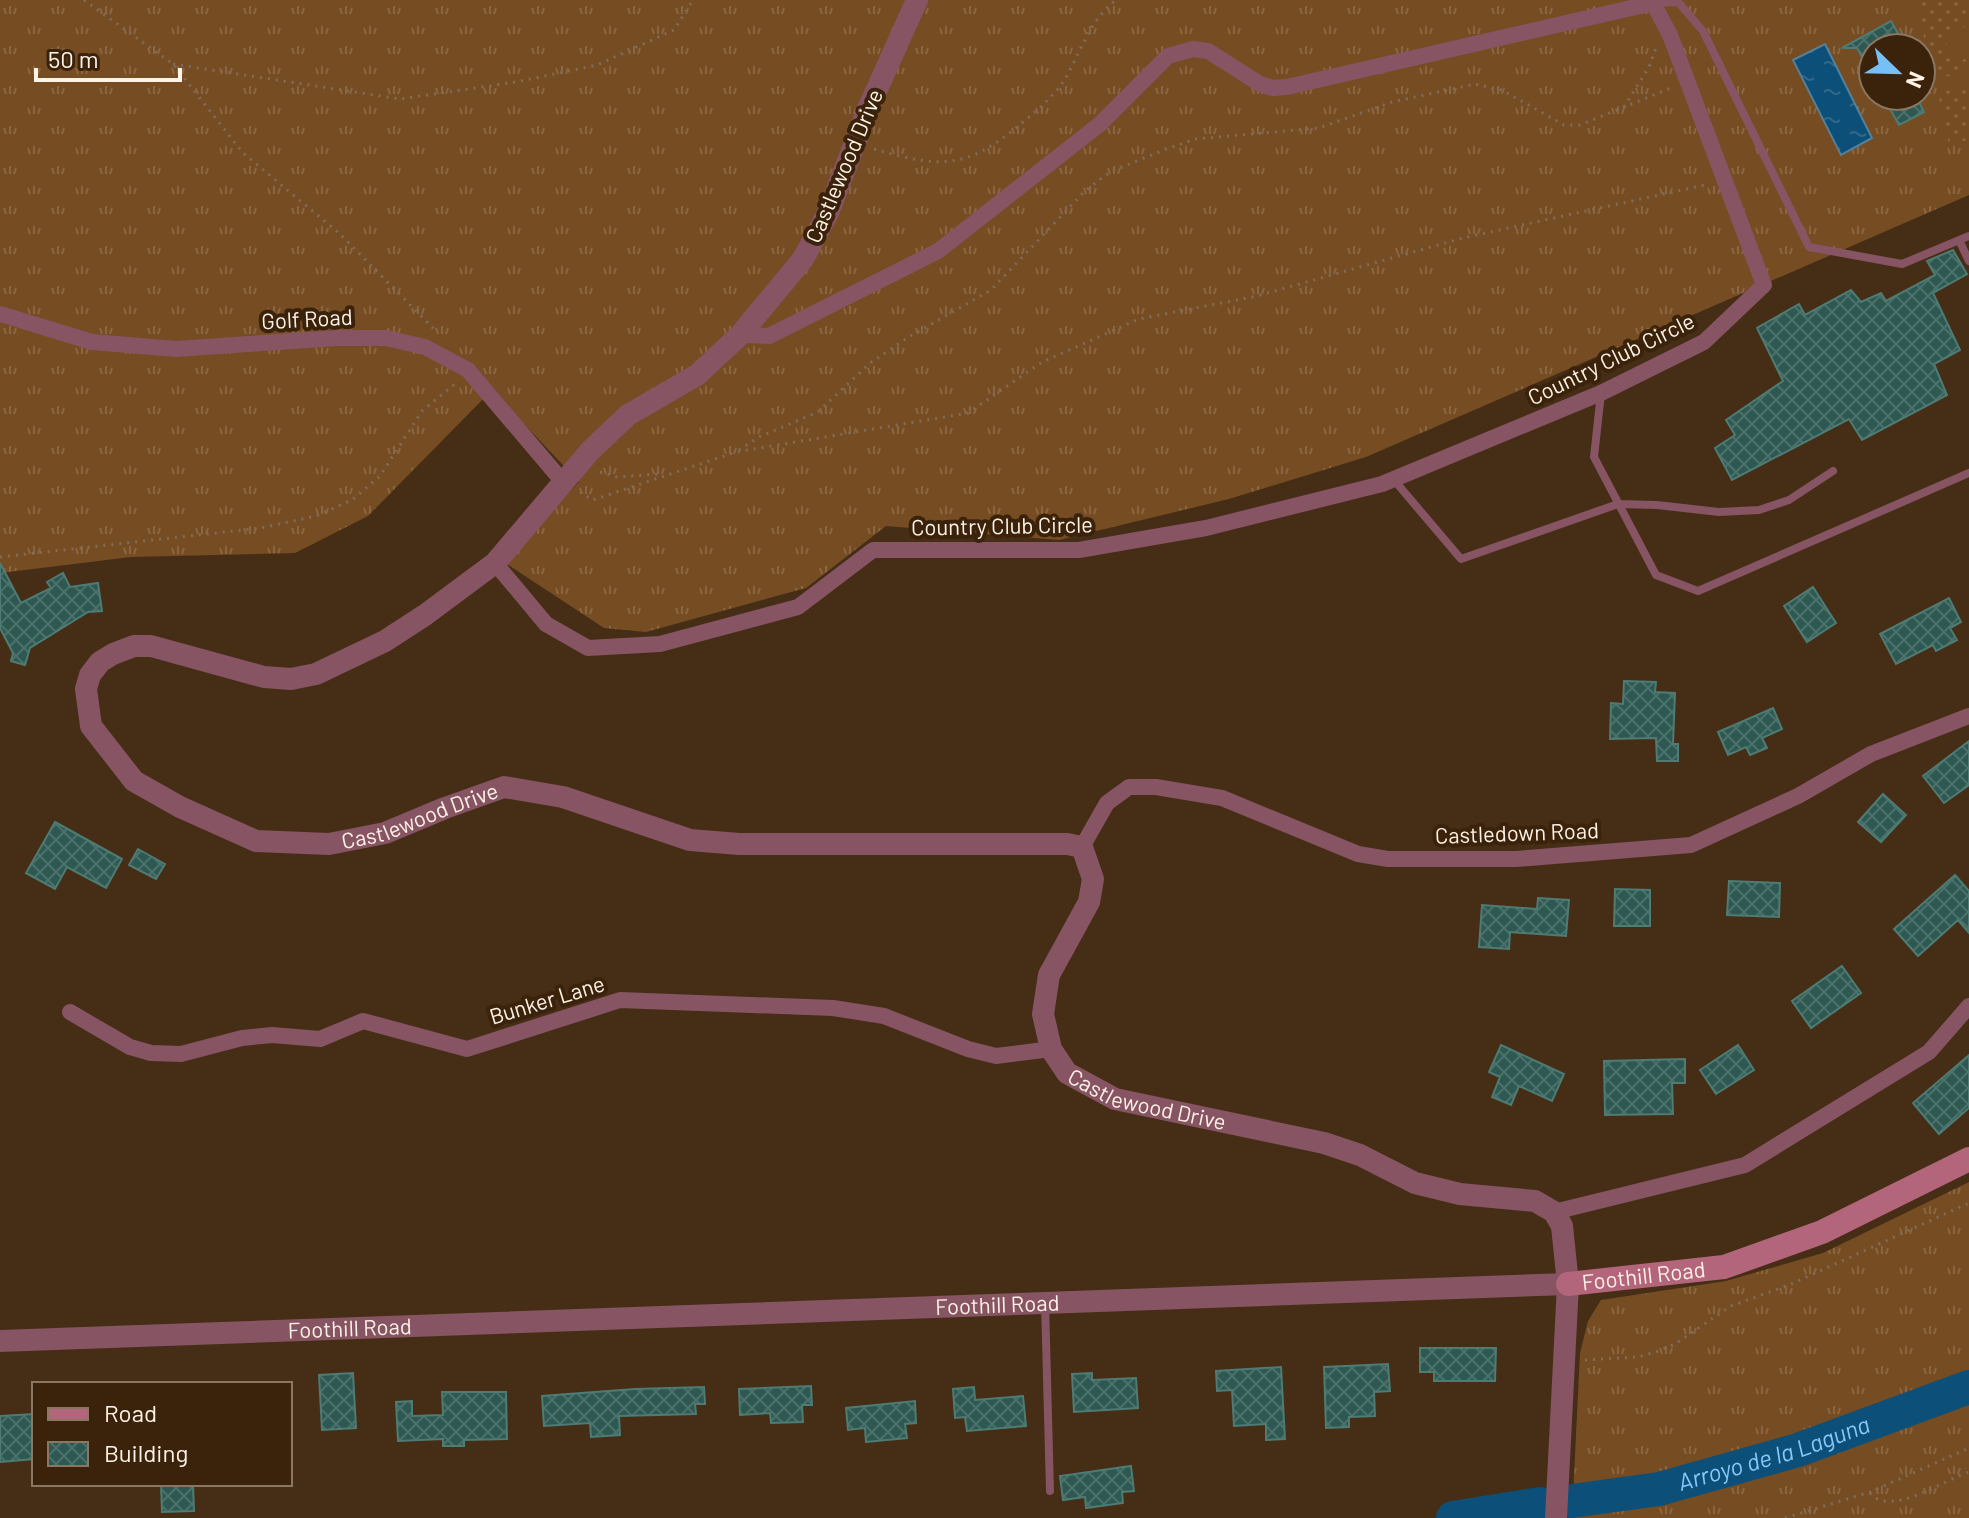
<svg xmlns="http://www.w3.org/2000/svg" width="1969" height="1518" font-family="Barlow,sans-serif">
<defs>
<pattern id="grass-tufts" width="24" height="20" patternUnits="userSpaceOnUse" patternTransform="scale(2)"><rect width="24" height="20" fill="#764c23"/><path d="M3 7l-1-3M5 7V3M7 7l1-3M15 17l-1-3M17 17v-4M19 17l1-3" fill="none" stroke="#8b6643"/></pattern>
<pattern id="park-dots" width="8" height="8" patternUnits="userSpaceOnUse" patternTransform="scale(2)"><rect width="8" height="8" fill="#764c23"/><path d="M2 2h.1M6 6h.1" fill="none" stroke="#8b6643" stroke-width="1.8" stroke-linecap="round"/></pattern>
<pattern id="water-ripples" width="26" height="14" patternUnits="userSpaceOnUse" patternTransform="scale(2)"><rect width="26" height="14" fill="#0c4f78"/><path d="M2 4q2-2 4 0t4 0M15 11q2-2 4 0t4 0" fill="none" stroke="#30698b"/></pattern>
<pattern id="building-cross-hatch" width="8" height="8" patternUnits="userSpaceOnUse" patternTransform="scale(2)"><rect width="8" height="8" fill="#2d5952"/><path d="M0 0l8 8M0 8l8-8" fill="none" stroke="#4c716b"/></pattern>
</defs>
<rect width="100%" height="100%" fill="#452d16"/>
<!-- grass -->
<path fill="url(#grass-tufts)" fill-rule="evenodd" d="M0,0h1969v195l-603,262 -137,42 -170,41 -173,-14 -80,62 -160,44 -42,-4 -100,-66 75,-80 -87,-92 -124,126 -73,37 -164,4 -131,16zM1873,48h48v48h-48z
M1969,1182v336h-397l8,-165 8,-32 13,-21 125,-19 97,-28z"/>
<!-- park -->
<path fill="url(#park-dots)" d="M1916,0h53v72l-36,7z
M1969,86v54l-20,4 -11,-51z"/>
<!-- pitch -->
<path fill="#764c23" d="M1969,26v32l-18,5 -7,-32z"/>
<!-- water -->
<path fill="url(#water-ripples)" stroke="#558099" stroke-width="2" d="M1825,44l47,94 -31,17 -48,-95z"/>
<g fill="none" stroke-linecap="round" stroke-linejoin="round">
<!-- river -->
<g stroke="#0c4f78" stroke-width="34">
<path id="s1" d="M1572,1501l87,-12 139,-39 171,-63"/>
<path d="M1453,1518l87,-14"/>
</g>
</g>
<!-- building -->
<path fill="url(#building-cross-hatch)" stroke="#4e7b74" stroke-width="2" d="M1891,21l15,27h-33v29l-16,-29h-15z
M1883,96h33l8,16 -25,13z
M1953,250l14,24 -34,19 27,57 -26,14 13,31 -85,45 -13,-21 -117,61 -17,-32 20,-13 -9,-15 57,-39 -26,-53 42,-24 6,11 46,-25 10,12 20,-9 5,8 49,-26 -8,-14z
M0,563l21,40 30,-15 -4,-6 16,-9 7,14 28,-4 4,28 -14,1 -58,36 -5,17 -14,-4 2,-8 -13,-25z
M1813,587l23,36 -29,19 -23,-36z
M1949,598l12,24 -11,6 7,12 -21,11 -3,-6 -37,19 -16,-30z
M1624,681l32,1 -1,10 20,1 -2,51h5v17h-21l-1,-23 -46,1 1,-36 12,1z
M1773,708l9,21 -20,9 5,10 -17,7 -4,-8 -18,8 -10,-23z
M1969,741v44l-25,18 -21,-27z
M1883,794l23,21 -25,27 -23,-20z
M55,822l67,37 -16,29 -39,-21 -12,22 -29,-16z
M138,849l27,15 -9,15 -27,-14z
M1955,875l14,16v42l-11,-13 -40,36 -24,-27z
M1729,881l51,2 -1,34 -52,-2z
M1615,889l35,1v36h-36z
M1538,898l31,2 -3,36 -56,-4 -1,17 -30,-2 3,-42 55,4z
M1842,966l19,27 -50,35 -19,-27z
M1501,1045l63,29 -12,27 -33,-15 -8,19 -19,-8 8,-20 -11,-5z
M1738,1045l16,25 -38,24 -16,-24z
M1969,1055v53l-30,26 -26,-31z
M1685,1059v24h-13l1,31 -68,1 -1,-54z
M1420,1348h76l-1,33h-61v-9h-14z
M1388,1364l2,27 -16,1 1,24 -26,1v10l-23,1 -2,-61z
M1281,1367l4,72 -19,1v-16l-32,2 -2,-36 -15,1 -1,-20z
M353,1373l3,55 -34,2 -3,-55z
M1092,1373v7l44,-2 2,30 -64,4 -2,-38z
M811,1386l1,19h-10l1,17 -32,1 -1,-10 -30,2 -1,-26z
M704,1387l1,17h-10l1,10 -77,2 1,19 -29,2 -1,-14 -46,3 -2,-30 93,-7z
M974,1387l1,13 48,-4 3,30 -59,5 -2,-14 -10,1 -2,-29z
M442,1392h64l1,47 -43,1v6h-21v-7l-45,2 -2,-39 16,-1v15l31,-1z
M915,1401l1,22 -11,1 2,14 -41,4 -1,-14 -17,2 -2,-22z
M34,1414v45l-34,3v-46z
M1131,1466l3,25 -12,1 1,11 -37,5 -1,-11 -22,3 -3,-24z
M161,1484h32l1,27 -32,1z"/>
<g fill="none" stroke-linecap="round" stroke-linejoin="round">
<!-- path -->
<path stroke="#806c59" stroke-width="3" stroke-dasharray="2 6" stroke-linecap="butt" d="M84,0l89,64 70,89 97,81 95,96
M173,64l227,35 116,-17 81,-17 77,-35 19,-30
M1624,107l25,-40 7,-19
M874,149c68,20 94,20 149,-27 18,-15 35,-29 46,-50 14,-27 22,-52 47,-72
M739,450l20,-13 59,-25 51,-48 38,-26 84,-48 94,-99 25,-19 56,-23 30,-10 123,-11 73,-26 83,-18 27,6 62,35h16l91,-37
M600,472l17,5 42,-3
M580,492l13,8 143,-48 232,-39 74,-51 97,-43 118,-23 206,-58 246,-54
M0,557l261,-29 55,-12 36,-16 28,-24 42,-65 35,-29
M1585,1360l53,-3 21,-6 16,-7 56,-38 58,-21 180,-82
M1870,1493c21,25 73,-13 99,-21
M1785,1518l85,-26 99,-44"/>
<!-- service -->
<path stroke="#865462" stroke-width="8" d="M1653,3l25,-1 25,29 106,216 93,17 67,-28
M1959,240l10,21
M1601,393l-7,64 62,118 42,16 271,-118
M1394,480l67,79 157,-55 39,1 62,7 40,-2 30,-10 44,-29
M1045,1303l5,188"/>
<!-- minor -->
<path stroke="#865462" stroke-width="16" d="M0,314l92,28 84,7 160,-11h50l39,9 43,23 95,112
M495,563l51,61 42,24 72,-4 138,-37 75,-57h206l127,-22 176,-44 219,-91 103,-51 60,-57 -94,-250 -17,-32 -366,84 -14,1 -13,-4 -52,-33 -15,-2 -25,7 -68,68 -162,127 -169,85 -29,-1
M1082,847l25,-44 22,-16h27l66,11 136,56 30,5h128l175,-14 107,-49 73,-42 98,-38
M70,1012l60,35 21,6 30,1 61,-16 30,-3 48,4 43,-18 104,28 153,-49 213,8 51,8 84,33 28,7 55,-7
M1554,1212l191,-47 184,-113 40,-46"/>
<!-- tertiary -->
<g stroke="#865462" stroke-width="22">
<path id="s2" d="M917,0l-49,109 -40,104 -25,46 -63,76 -43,40 -69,40 -38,36 -95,112 -70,52 -40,26 -69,33 -25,5 -27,-2 -113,-31h-17l-21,8 -13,8 -10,13 -4,14 5,37 43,55 46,26 76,34 73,3 56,-11 60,-25 59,-21 59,10 127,43 49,4h328l15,3 11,32 -4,23 -40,73 -6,39 8,35 16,24 48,26 209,44 36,12 55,28 45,11 75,7 19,11 8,14 6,58 -12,234"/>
<path id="s3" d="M0,1341l1568,-57"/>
</g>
<!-- secondary -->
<path stroke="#b3657b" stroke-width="24" id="s4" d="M1568,1284l156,-17 98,-35 147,-73"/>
</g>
<g text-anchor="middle" stroke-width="8" stroke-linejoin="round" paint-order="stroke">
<!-- street labels -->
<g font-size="22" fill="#fff2e7" stroke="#3b230b">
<text transform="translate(844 166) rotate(-67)" y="8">Castlewood Drive</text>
<text transform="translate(307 319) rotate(-3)" y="8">Golf Road</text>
<text transform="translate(1611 359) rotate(-26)" y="8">Country Club Circle</text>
<text transform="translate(1002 526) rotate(-1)" y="8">Country Club Circle</text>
<text dy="8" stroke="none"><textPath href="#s2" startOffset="1598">Castlewood Drive</textPath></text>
<text transform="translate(1517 833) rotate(-2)" y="8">Castledown Road</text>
<text transform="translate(547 1000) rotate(-17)" y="8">Bunker Lane</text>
<text dy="8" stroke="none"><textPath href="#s2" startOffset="2604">Castlewood Drive</textPath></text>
<text dy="8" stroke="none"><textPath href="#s4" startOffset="76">Foothill Road</textPath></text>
<text dy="8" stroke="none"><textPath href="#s3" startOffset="998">Foothill Road</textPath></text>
<text dy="8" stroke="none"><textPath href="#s3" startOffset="350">Foothill Road</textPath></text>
</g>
<!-- water labels -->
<g font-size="24" font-style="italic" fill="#86c8fb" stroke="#3b230b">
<text dy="8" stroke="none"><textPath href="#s1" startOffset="208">Arroyo de la Laguna</textPath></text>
</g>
</g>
<!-- legend -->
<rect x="32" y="1382" width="260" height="104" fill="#3b230b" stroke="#897663" stroke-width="2"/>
<rect x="48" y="1408" width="40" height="12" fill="#b3657b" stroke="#897663" stroke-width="2"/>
<text x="104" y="1422" font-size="24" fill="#fff2e7">Road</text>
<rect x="48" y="1442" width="40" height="24" fill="url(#building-cross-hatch)" stroke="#897663" stroke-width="2"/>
<text x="104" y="1462" font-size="24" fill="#fff2e7">Building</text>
<!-- north arrow -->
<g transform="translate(1897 72) rotate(113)"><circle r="38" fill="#3b230b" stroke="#897663" stroke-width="2"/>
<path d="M0-6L14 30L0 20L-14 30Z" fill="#76c0f7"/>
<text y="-12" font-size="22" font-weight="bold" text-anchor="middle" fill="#fff2e7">N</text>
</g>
<!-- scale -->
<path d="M36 68v12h144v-12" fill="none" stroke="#fff2e7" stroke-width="4"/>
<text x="48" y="68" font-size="24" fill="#fff2e7" stroke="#3b230b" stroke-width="6" paint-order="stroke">50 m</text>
</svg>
